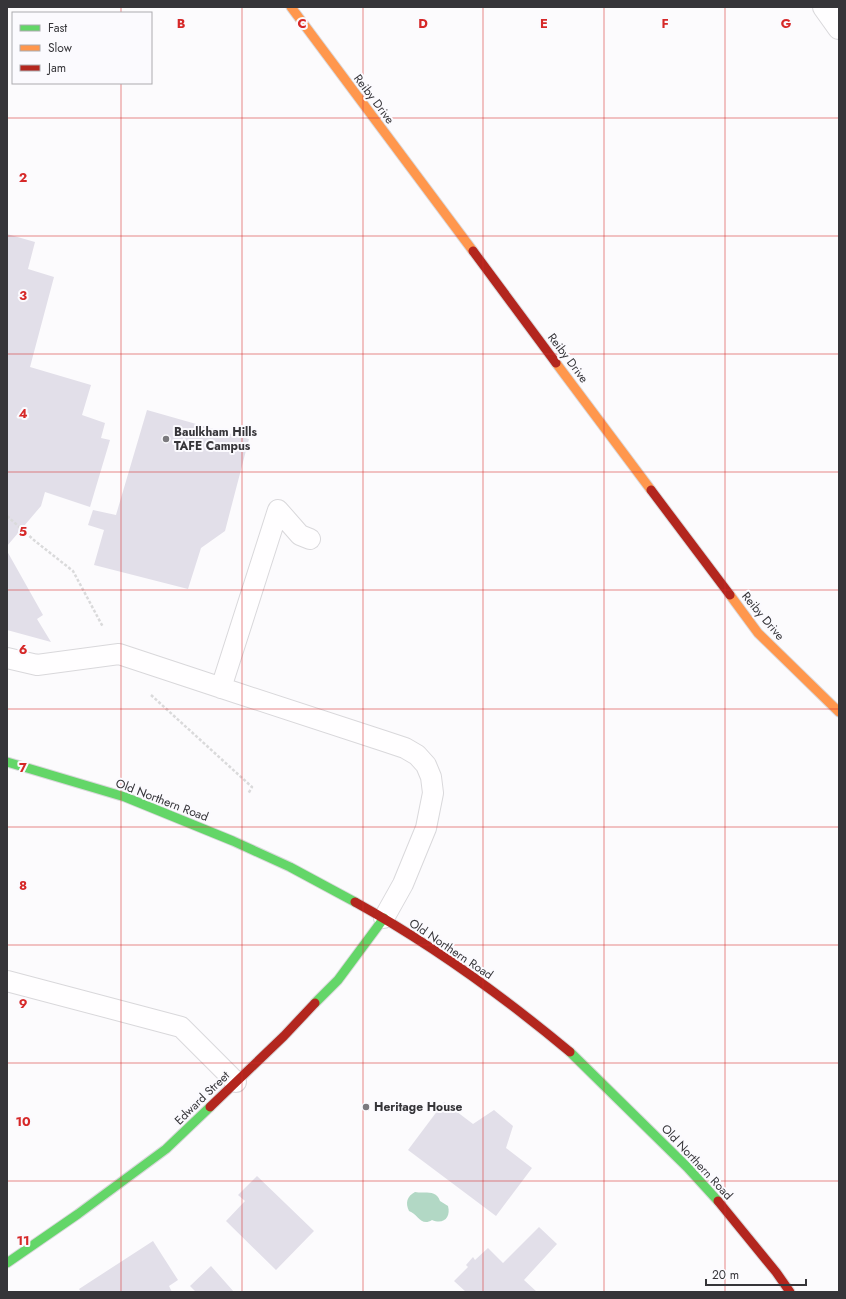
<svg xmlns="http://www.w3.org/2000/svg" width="846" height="1299" font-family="Jost,sans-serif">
<rect width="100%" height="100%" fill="#fcfbfd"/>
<!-- water -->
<path fill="#b2d8c5" d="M415,1192c9,2 21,-3 25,9l8,5c3,11 -4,19 -16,14 -11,7 -14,-6 -23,-9 -4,-8 -2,-15 6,-19z"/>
<!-- building -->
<path fill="#e2dfe9" d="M7,234l28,8 -7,27 26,8 -24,90 61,18 -9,30 23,8 -4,15 9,2 -20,67 -45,-15 -4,14 -34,40z
M147,410l102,29 -24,92 -24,17 -13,41 -94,-24 10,-35 -16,-5 5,-15 23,5z
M7,551l36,64 -6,4 14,23 -44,-12z
M444,1102l29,22 21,-14 19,16 -7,22 26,20 -36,48 -88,-66z
M257,1176l57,55 -38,39 -50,-49 19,-20 -7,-6z
M539,1227l18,17 -33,36 13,12h-71l-12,-11 14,-14 -2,-2 7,-8 2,3 13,-12 15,15z
M153,1241l25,39 -9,6 3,6h-91l-2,-3z
M211,1266l23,26h-38l-6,-6z"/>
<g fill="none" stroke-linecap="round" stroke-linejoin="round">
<defs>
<path id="lane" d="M7,658l30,7 82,-11 118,39 147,48 21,7 12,7 9,10 5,12 2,16 -7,35 -23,56 -19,34
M221,688l57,-178 22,25 10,4
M7,981l174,46 55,55"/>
<path id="street" d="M824,7l15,21"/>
<path id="fast" d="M7,762l118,35 108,44 57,26 65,35
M315,1003l23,-23 46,-62
M570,1052l117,115 31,34
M7,1263l71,-49 88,-65 44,-42"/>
<path id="slow" d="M291,7l182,244
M556,363l95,127
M730,595l28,38 81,79"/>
<path id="jam" d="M473,251l83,112
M651,490l79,105
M355,902c76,42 149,95 215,150
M210,1107l74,-71 31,-33
M718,1201l58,71 14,20"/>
</defs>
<!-- lane casing -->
<use href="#lane" stroke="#d9d8db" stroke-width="22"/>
<!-- street casing -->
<use href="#street" stroke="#d9d8db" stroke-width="24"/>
<!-- fast casing -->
<use href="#fast" stroke="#d9d8db" stroke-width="11"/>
<!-- slow casing -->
<use href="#slow" stroke="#d9d8db" stroke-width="11"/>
<!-- jam casing -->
<use href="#jam" stroke="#d9d8db" stroke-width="11"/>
<!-- path -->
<path stroke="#dadadb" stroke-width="2.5" stroke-dasharray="3 2" stroke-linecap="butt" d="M7,516l28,25 38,30 30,56
M151,695l101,92 -4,7"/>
<!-- lane -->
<use href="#lane" stroke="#fffeff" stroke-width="20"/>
<!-- street -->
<use href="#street" stroke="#fffeff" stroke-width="22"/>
<!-- fast -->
<use href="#fast" stroke="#63d668" stroke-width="9"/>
<!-- slow -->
<use href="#slow" stroke="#ff974d" stroke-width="9"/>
<!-- jam -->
<use href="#jam" stroke="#b3261e" stroke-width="9"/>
</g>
<!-- grid -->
<path fill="none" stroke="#d62828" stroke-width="1" stroke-opacity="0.55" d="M121,7v6M242,7v1285M363,7v1285M483,7v1285M604,7v1285M725,7v1285M121,83v1209M7,118h832M7,236h832M7,354h832M7,472h832M7,590h832M7,709h832M7,827h832M7,945h832M7,1063h832M7,1181h832"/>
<!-- markers -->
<g fill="#7b7a7e" stroke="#fbfafe" stroke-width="1.5">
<circle cx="166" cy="439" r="4"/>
<circle cx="366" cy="1107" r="4"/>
</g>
<g text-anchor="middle" stroke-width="4" stroke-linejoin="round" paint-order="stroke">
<!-- street labels -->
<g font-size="12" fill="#363539" stroke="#fbfafe">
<text transform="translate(374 99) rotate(53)" y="4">Reiby Drive</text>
<text transform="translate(568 358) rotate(53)" y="4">Reiby Drive</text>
<text transform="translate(763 616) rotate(50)" y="4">Reiby Drive</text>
<text transform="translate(162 800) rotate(21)" y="4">Old Northern Road</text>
<text transform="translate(451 949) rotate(34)" y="4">Old Northern Road</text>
<text transform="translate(202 1098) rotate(-44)" y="4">Edward Street</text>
<text transform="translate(697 1162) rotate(47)" y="4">Old Northern Road</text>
</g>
<!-- poi labels -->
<g font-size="12" font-weight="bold" fill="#363539" stroke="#fbfafe" text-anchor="start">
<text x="174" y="436">Baulkham Hills<tspan x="174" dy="14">TAFE Campus</tspan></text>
<text x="374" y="1111">Heritage House</text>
</g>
</g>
<g font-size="13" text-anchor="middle" font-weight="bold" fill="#d62828" stroke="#fbfafe" stroke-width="4" stroke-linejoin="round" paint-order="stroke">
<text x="181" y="28">B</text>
<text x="302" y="28">C</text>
<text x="423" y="28">D</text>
<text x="544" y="28">E</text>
<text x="665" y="28">F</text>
<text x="786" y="28">G</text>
<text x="23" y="182">2</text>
<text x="23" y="300">3</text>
<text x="23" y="418">4</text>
<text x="23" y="536">5</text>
<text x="23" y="654">6</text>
<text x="23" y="772">7</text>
<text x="23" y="890">8</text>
<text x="23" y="1008">9</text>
<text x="23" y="1126">10</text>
<text x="23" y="1245">11</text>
</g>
<!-- border -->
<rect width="846" height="1299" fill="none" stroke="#363539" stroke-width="16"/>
<!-- legend -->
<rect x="12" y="12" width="140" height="72" fill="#fbfafe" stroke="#acabaf"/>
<rect x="20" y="25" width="20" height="6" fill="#63d668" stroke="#acabaf"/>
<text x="48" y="32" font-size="12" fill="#363539">Fast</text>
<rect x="20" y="45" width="20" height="6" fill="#ff974d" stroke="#acabaf"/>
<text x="48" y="52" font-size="12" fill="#363539">Slow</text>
<rect x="20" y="65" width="20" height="6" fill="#b3261e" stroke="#acabaf"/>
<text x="48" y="72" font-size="12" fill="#363539">Jam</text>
<!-- scale -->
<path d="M706 1279v6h100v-6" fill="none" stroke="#363539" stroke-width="2"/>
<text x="712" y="1279" font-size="12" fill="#363539" stroke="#fbfafe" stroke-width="3" paint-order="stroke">20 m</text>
</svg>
